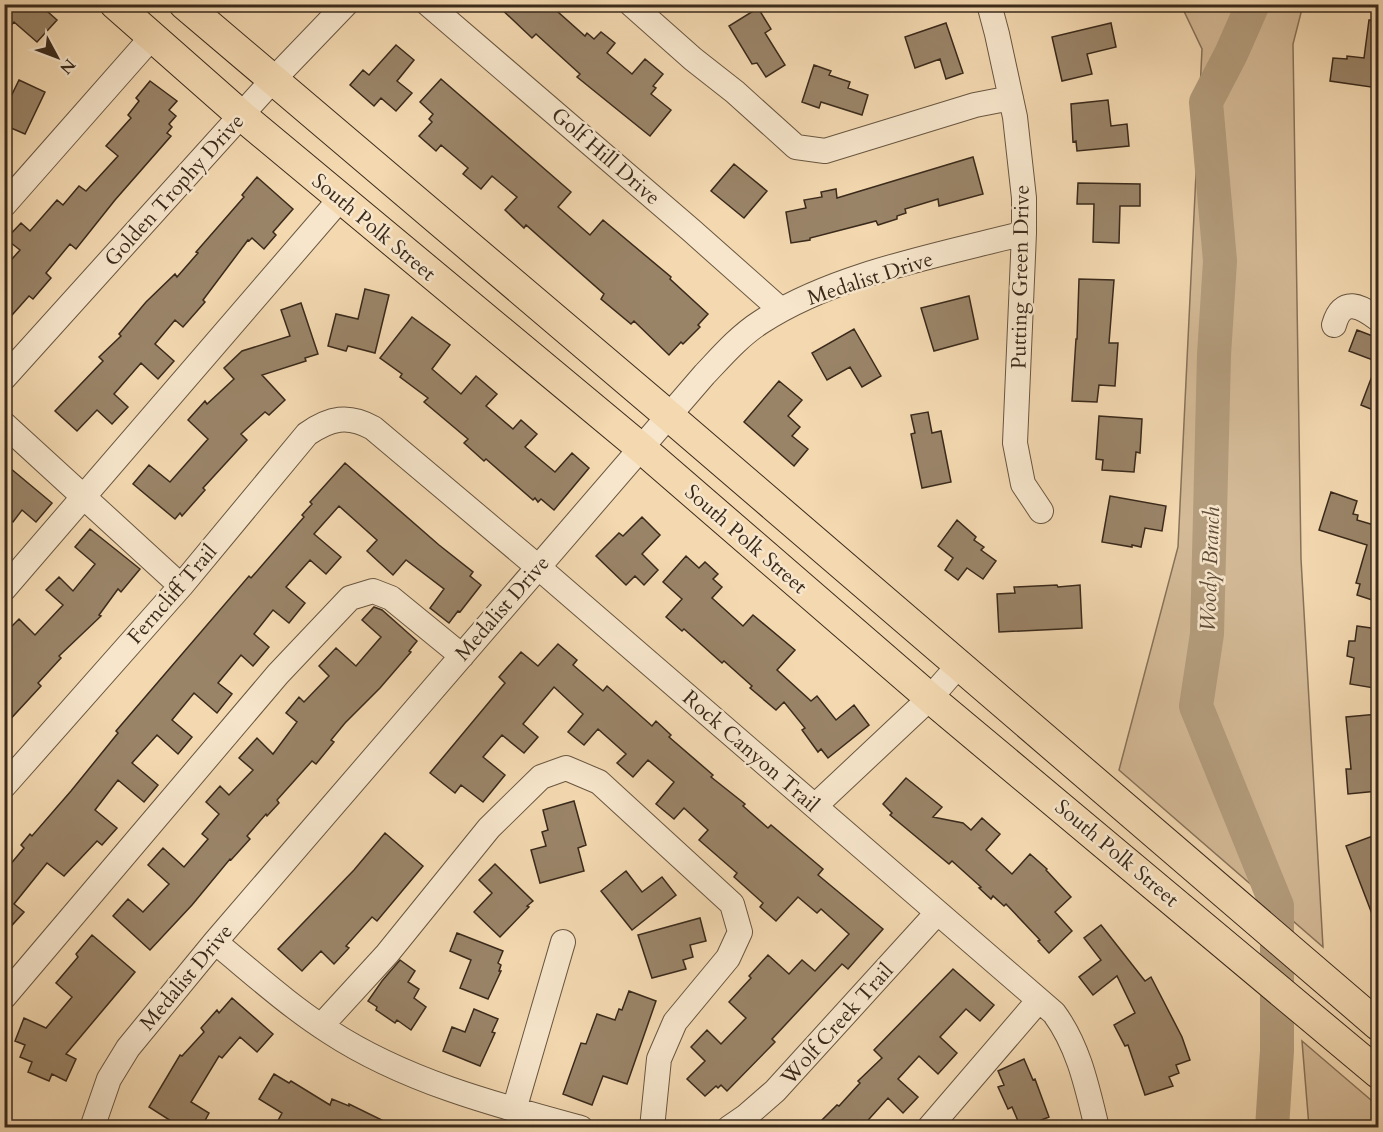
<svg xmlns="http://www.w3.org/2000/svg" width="1383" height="1132" font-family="Cardo,serif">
<rect width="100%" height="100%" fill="#f3d8b0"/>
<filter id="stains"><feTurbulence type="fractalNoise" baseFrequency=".00333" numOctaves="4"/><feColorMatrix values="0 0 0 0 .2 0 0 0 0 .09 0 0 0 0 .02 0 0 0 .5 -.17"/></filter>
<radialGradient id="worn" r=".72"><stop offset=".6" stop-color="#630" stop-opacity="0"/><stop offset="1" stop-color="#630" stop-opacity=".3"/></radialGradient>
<!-- green -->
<path fill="#d4ba97" stroke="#877259" stroke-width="1.5" d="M1181,5h122l-10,39 8,515 22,388 -204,-177 59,-223 24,-498z
M1302,1041l76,65v21h-69z"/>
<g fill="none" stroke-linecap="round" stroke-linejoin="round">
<!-- river -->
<path stroke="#b49d7d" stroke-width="34" d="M1253,4l-22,50 -25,48 14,159 -6,94 -7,279 -11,72 81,200v145l-5,77"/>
</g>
<!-- building -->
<path fill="#9a8468" stroke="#3a2a1b" stroke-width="1.5" d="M4,4h35l18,16 -20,22 -23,-20 -10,11z
M496,4h53l36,32 2,-3 7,6 7,-7 14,11 -8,10 25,21 13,-15 18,15 -10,12 3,2 -5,6 20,16 -21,26 -73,-59 3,-3 -44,-40 -4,4z
M758,8l13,21 -6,4 20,32 -19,12 -9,-14 -5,1 -23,-38z
M1369,20h9v68l-48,-7 3,-23 14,1v-3l17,2z
M946,23l17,50 -17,6 -6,-20 -25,9 -10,-31z
M1111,23l5,24 -29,7 5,20 -30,7 -10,-44z
M396,45l18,15 -17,21 15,12 -16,18 -15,-13 -7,8 -24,-21 13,-15 6,5z
M814,65l17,6 -2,4 21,7 -2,6 20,7 -6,20 -41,-13 -2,6 -17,-6z
M441,79l130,113 -13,15 32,28 13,-15 68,57 -1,2 38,35 -10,11 2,2 -17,17 -2,-2 -12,13 -35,-34 -3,3 -30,-25 3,-5 -78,-69 -2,3 -19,-18 12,-13 -25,-21 -11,13 -18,-15 5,-6 -27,-23 -5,6 -17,-15 13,-14 -3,-3 4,-5 -13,-12z
M19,80l26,12 -20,42 -21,-9v-14z
M150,81l27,20 -8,9 7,6 -7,8 3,3 -5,6 4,3 -56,64 -39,49 -6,-5 -24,29 5,5 -18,21 -4,-3 -25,28v-56l16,-18 -14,-11 15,-16 9,8 27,-31 6,5 16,-19 7,5 32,-35 -12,-10 25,-28 -3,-3 11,-14 -3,-3z
M1108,100l3,26 16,-2 2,22 -52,5 -1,-10 -3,1 -2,-38z
M973,157l10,37 -44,12 -1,-7 -33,10 1,4 -9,3v3l-19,6 -2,-4 -66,17v2l-19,3 -5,-31 20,-4 -2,-8 18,-3 -1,-5 15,-3 1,9z
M734,164l33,27 -23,27 -33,-27z
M257,177l36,32 -20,23 3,3 -12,14 -12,-11 -3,3 -1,-1 -45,60 2,2 -22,25 -8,-7 -20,24 19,17 -16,18 -17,-16 -27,31 14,13 -16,17 -15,-14 -20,21 -22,-20 48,-50 -4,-4 22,-21 -2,-2 27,-32 29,-28 2,3 21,-24 -2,-1 48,-55 -2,-2z
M1078,183l62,1v22h-20l-1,37 -26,-1 1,-38h-17z
M1079,279l35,1 -5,63h9l-3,43 -16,-1 -2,17 -25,-1 4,-62h1z
M365,289l24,6 -14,58 -27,-7 -2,5 -18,-5 8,-32 22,5z
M969,296l9,43 -44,12 -13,-43z
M301,303l17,51 -13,4 1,3 -44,14 23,25 -16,15 -4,-3 -24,22 6,6 -44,48 2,2 -23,26 -2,-3 -5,6 -42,-35 16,-19 21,17 38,-43 -20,-19 17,-19 2,3 27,-25 -10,-11 18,-17 48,-15 -9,-26z
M412,317l38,28 -18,24 29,25 15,-18 21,18 -11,12 27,23 8,-9 16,14 -12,13 30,25 17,-19 17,15 -35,42 -13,-11 -3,3 -3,-4 -2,2 -47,-41 -2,2 -20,-18 4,-4 -44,-37 4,-4 -28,-21 2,-3 -22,-16z
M854,329l27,47 -19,11 -12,-20 -23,13 -15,-27z
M1357,330l21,8v24l-29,-11z
M1377,363h1v49l-17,-7z
M779,381l23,19 -14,16 12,11 -8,9 16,13 -14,17 -50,-44z
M928,412l4,21 9,-2 10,51 -29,6 -11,-54 4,-1 -4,-18z
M1099,416l43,3 -2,34 -4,-1 -2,20 -32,-2 1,-10 -7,-1z
M4,463l48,40 -16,19 -14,-12 -9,12 -9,-7z
M345,463l94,82 34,27 -3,4 11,9 -21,27 -2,-1 -9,12 -19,-15 14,-19 -38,-29 -13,15 -26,-24 10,-11 -38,-34 -25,28 27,23 -15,17 -16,-14 -24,27 19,16 -16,20 -16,-13 -19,24 15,13 -16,19 -12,-11 -23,28 14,11 -15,19 -23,-20 -22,27 20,17 -14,17 -21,-19 -25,28 26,22 -14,17 -26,-22 -23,30 22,18 -15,17 -5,-4 -33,35 -17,-13 -33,41 10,8 -20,22v-62l20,-24 -3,-3 9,-11 2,2 39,-45 47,-58 -2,-2 133,-155 2,2 53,-61 -2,-2 10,-11 -2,-2z
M1331,492l26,9 -4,13 5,1 -1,5 17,5 1,-4h3v81l-21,-7 3,-11 -4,-1 11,-38 -48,-15z
M1110,496l56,10 -4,25 -17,-3 -4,19 -9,-2v2l-30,-5z
M642,517l18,18 -18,19 16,16 -14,15 -9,-9 -9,9 -30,-29 23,-23 4,3z
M957,520l19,17 -2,3 10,7 -3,3 15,11 -13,18 -16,-11 -9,12 -13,-10 8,-12 -15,-12z
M90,529l50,40 -19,23 -3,-3 -19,26 2,1 -42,40 2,2 -23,25 3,3 -37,40v-92l15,-15 16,16 28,-30 -17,-15 13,-13 14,14 22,-27 -20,-17z
M686,556l13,12 6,-6 13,12 -5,5 9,8 -10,11 31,28 10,-11 42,35 -18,20 34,31 6,-5 19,24 18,-15 15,20 -41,33 -7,-9 -3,3 -16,-22 3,-2 -21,-26 -8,8 -26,-22 2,-2 -28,-25 -2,2 -38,-34 -2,2 -16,-14 16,-18 -19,-17z
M1057,585l1,2 22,-2 2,43 -83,4 -2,-38 18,-1 -1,-6z
M374,607l8,3 35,31 -8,10 2,1 -31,36 -35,35 -14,17 3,2 -18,22 -4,-3 -35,39 2,3 -12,13 -1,-2 -19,22 3,3 -19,21 -1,-1 -38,46 -42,45 -37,-34 15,-17 15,13 26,-28 -21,-19 15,-17 21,19 24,-28 -6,-5 17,-20 -13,-12 14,-16 9,9 24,-25 -14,-12 18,-20 16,16 24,-32 -11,-9 13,-16 5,5 25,-26 -10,-10 17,-18 20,18 25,-29 -19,-17z
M1357,626l21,3v44h-1l-3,15 -24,-4 4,-26 -7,-2 2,-15h6z
M558,644l19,16 -4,5 30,26 4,-5 45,40 4,-5 15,14 -2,2 44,38 -2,2 34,27 -2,2 25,22 3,-3 52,44 -5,6 65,54 -35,40 -6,-5 -70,75 3,3 -48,49 -6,-6 -3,3 -2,-2 -11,10 -18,-17 18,-18 -14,-14 16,-17 14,14 25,-26 -17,-16 22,-24 -2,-2 19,-21 21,19 13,-14 13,11 34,-37 -28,-25 -4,4 -19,-16 -22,24 -16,-14 3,-4 -29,-26 3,-4 -38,-33 9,-10 -24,-22 -10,11 -18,-15 18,-22 -26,-22 -15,17 -16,-14 9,-9 -28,-25 -14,16 -16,-13 15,-18 -29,-27 -31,37 15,13 -14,16 -22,-18 -19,22 22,18 -22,27 -22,-17 -6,8 -25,-20 75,-90 -6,-6 22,-25 17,14z
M1378,714v77l-30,3 -2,-25h5l-5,-52z
M906,778l36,29 -9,10 30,6 8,7 11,-12 18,16 -14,16 26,24 18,-20 17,15 -1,1 25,27 -16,15 17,19 -23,22 -11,-12 2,-1 -34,-36 -2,2 -11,-10 -2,3 -12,-11 2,-1 -29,-26 -3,3 -59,-49 2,-2 -9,-9z
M574,801l12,44 -8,3 6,23 -44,12 -9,-33 15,-4 -4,-14 6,-2 -5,-20z
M385,833l38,33 -46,55 -5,-4 -26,29 3,2 -15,16 -13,-13 -19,20 -24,-22 76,-79z
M1378,834v93h-1l-31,-81z
M495,864l38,37 -6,5 2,1 -29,30 -26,-25 18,-19 -13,-13z
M626,871l16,21 20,-15 14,18 -44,35 -31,-39z
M700,918l6,23 -16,4 3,12 -10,3 3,9 -34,9 -14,-43z
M1101,925l44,56 6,-4 31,60 8,23 -14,5 3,8 -10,4 4,9 -28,9 -17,-50 -3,1 -11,-21 21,-12 -18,-37 -24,19 -14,-18 22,-17 -17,-22z
M457,933l46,18 -5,12 3,2 -2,6h2l-13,28 -28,-11 11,-28 -21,-9z
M92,935l43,37 -69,82 10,5 -10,22 -14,-7 -3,7 -21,-9 4,-10 -12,-5 5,-12 -10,-4 9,-23 22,10 26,-31 -16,-14 22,-26 -2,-3z
M400,960l15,11 -7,11 11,7 -5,9 12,9 -15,23 -14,-10 -2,3 -19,-13 1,-3 -9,-6 14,-20z
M953,969l41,36 -14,16 -14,-12 -26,28 17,16 -19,21 -19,-18 -21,23 20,18 -15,16 -15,-15 -27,30h-47l23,-23 2,1 21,-23 -2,-2 24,-23 -8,-8z
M629,991l27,10 -29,83 -24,-8 -11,29 -29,-11 18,-51 5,1 11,-30 18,6 4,-11 3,1z
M232,998l41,36 -16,18 -17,-15 -18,21 -3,-2 -28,46 18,11 -8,15h-19l-33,-21 31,-52 2,1 22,-24 -3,-4 16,-18 2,3z
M474,1009l24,10 -6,13 3,1 -15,33 -37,-15 9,-24 13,5z
M1024,1059l9,21 2,-1 14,38 -28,11 -9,-21 -4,2 -10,-22 6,-2 -6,-14z
M274,1074l15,9 2,-2 39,24 2,-6 17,7v-2l49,24h-77l-15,-7 -3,7h-29l8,-15 -23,-14z"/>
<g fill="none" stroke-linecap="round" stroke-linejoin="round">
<defs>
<path id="minor" d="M428,4l263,226 90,80
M631,4l62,55 42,33 61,55 29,4 150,-46 36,-7
M989,4l8,30 18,83 9,81v35l-9,210 8,41 18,27
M4,205l148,-168
M1334,325c8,-29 27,-19 44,-6
M4,378l268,-297 74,-77
M4,424l177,162
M4,589l337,-391
M4,786l177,-200 126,-152c23,-16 41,-20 66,-6l165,139 516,446c25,34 33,74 43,115
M815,806l115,-108 29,-33
M215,942c38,31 74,64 115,90 75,49 166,73 251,96
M4,997l274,-323 72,-76 23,-7 18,7 71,58
M321,1026l66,-72 102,-126 52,-51 25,-9 33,14 133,122 8,28 -12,26 -53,64 -16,37 -7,69
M514,1110l49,-168
M92,1128l17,-49 19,-31 87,-106 489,-567c17,-18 35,-39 57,-53 73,-48 179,-67 263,-89
M729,1128l16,-11 30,-26 162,-178
M929,1128l110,-128"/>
<path id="major" d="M115,4l127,112 399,332 289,250 448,375
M184,4l485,412 709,609"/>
</defs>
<!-- minor casing -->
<use href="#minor" stroke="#685640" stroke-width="26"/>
<!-- major casing -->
<use href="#major" stroke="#3a2a1b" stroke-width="32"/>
<!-- minor -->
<use href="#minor" stroke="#f7e6cc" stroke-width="24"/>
<!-- major -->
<use href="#major" stroke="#f3d8b0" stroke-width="30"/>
</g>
<g text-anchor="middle" stroke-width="5" stroke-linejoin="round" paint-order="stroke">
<!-- street labels -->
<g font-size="21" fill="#3a2a1b" stroke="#f7e6cc">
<text transform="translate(606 156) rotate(41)" y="7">Golf Hill Drive</text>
<text transform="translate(174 190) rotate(-48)" y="7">Golden Trophy Drive</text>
<text transform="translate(374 227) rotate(40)" y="7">South Polk Street</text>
<text transform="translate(1020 277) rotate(-89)" y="7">Putting Green Drive</text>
<text transform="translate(870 278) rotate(-18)" y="7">Medalist Drive</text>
<text transform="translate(746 539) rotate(41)" y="7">South Polk Street</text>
<text transform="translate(172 594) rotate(-49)" y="7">Ferncliff Trail</text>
<text transform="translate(502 608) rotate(-49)" y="7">Medalist Drive</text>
<text transform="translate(751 751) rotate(41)" y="7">Rock Canyon Trail</text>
<text transform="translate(1117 853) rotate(40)" y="7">South Polk Street</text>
<text transform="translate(186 977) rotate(-50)" y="7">Medalist Drive</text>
<text transform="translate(837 1024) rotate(-48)" y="7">Wolf Creek Trail</text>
</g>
<!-- water labels -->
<g font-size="22" font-style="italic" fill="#5f4c38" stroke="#f7e6cc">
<text transform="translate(1209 569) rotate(-88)" y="8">Woody Branch</text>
</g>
</g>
<!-- margin -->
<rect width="1383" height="1132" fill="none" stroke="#f3d8b0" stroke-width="24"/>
<rect x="6" y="6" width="1371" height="1120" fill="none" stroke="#3a2a1b" stroke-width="3"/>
<rect x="12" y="12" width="1359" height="1108" fill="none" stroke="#3a2a1b" stroke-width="1.5"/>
<!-- north arrow -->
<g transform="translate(57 57) rotate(131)" stroke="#f7e6cc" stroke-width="4.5" paint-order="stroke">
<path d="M0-4.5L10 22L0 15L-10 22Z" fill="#3a2a1b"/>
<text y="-9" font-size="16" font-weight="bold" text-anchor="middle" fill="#3a2a1b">N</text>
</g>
<rect width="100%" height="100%" filter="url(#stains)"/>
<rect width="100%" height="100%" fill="url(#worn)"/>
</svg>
